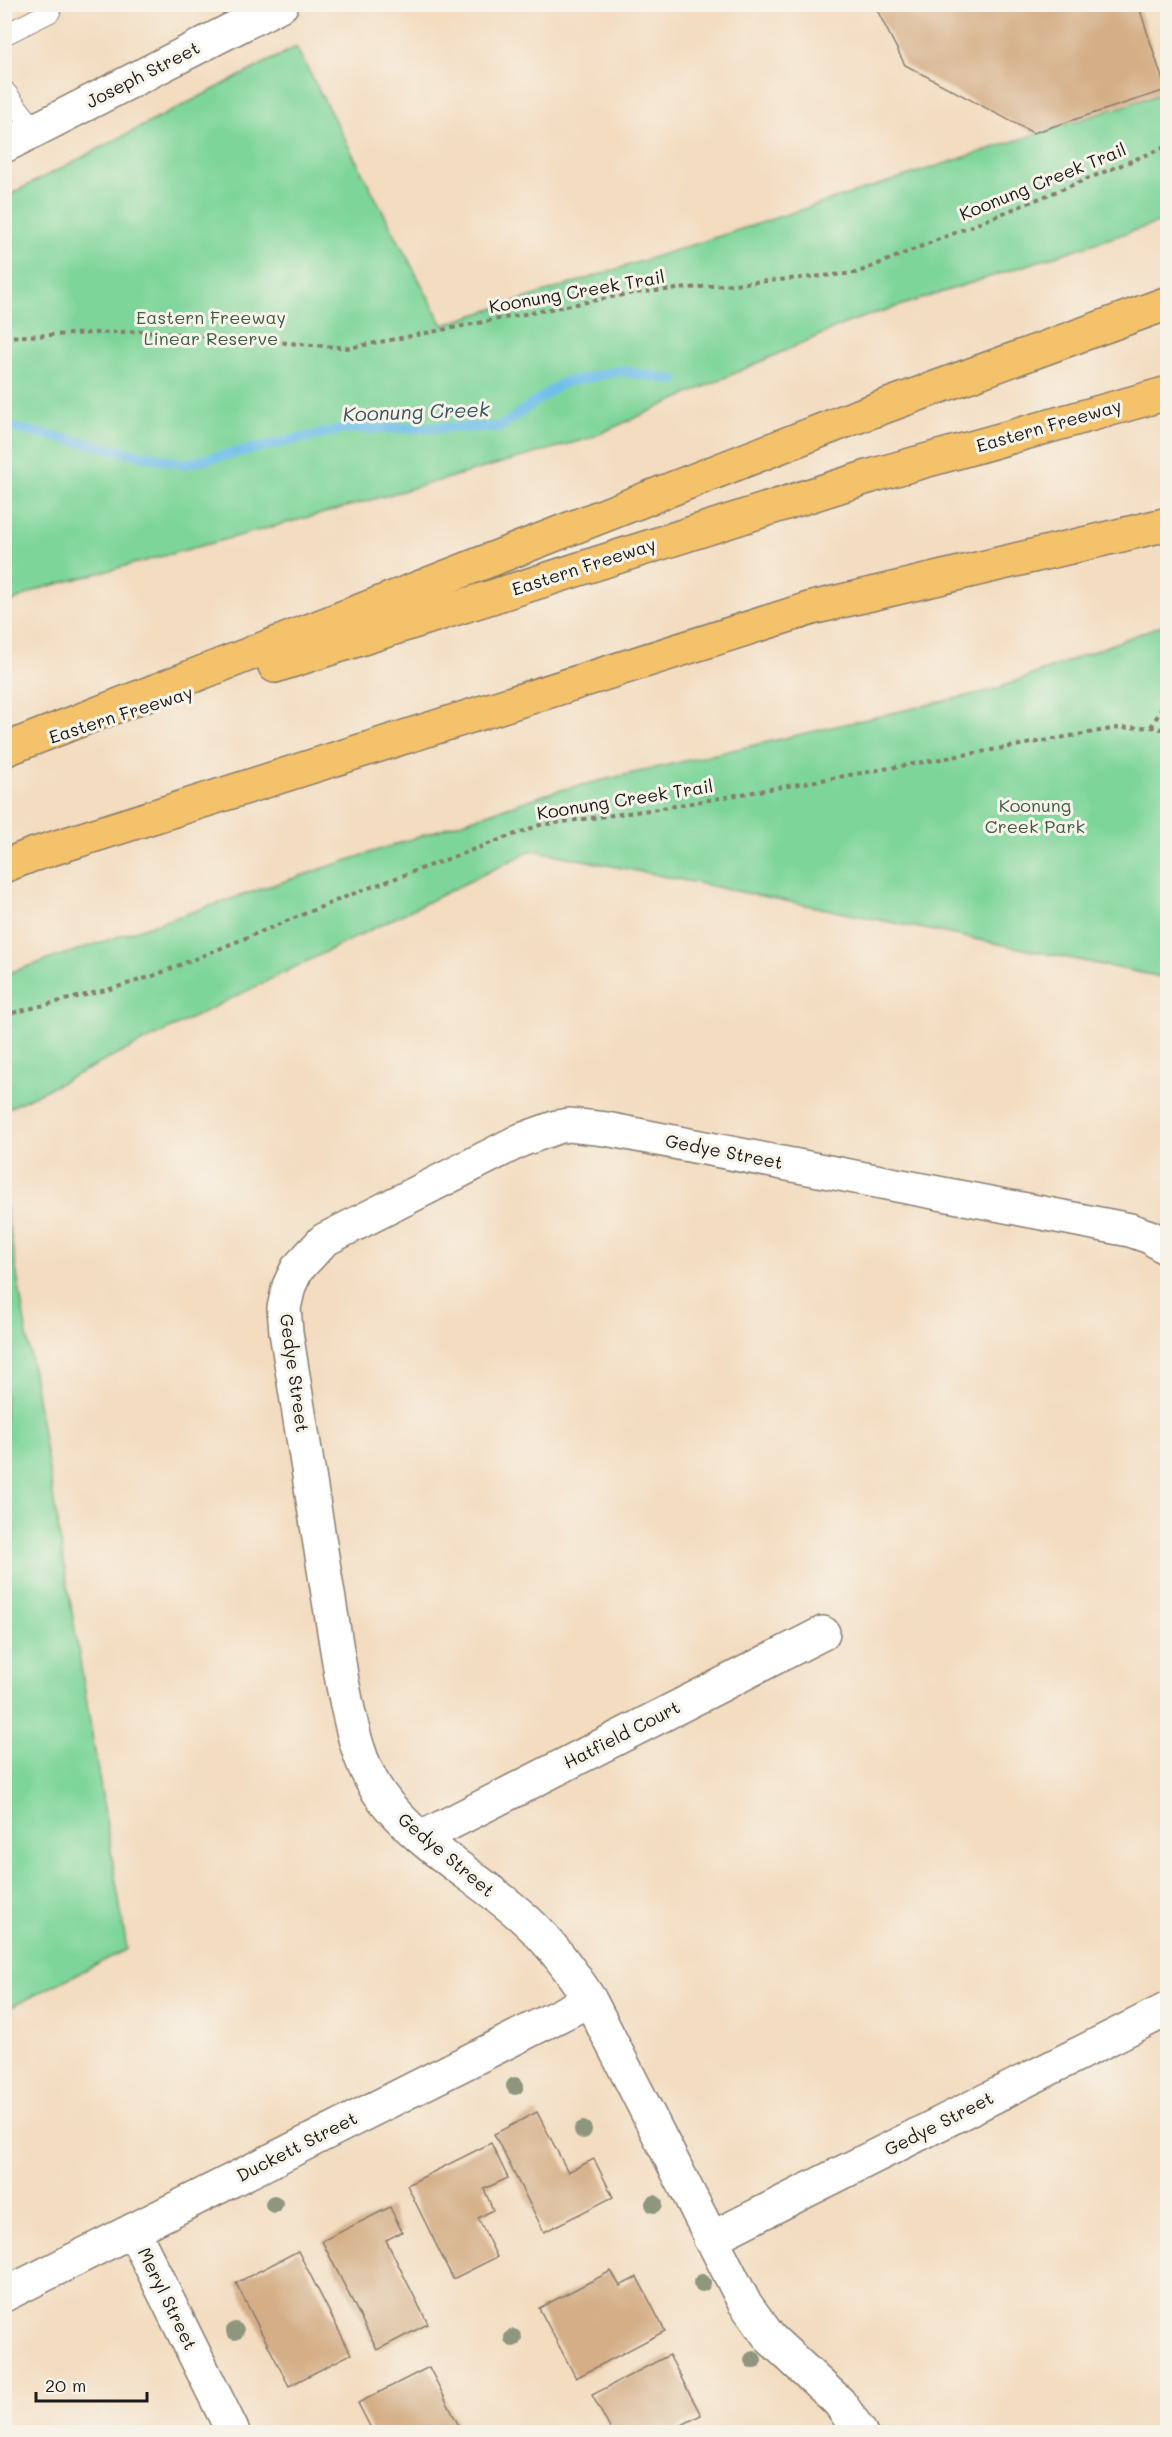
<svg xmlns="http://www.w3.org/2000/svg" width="1172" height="2437" font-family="Mali,sans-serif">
<rect width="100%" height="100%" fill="#f7f3e8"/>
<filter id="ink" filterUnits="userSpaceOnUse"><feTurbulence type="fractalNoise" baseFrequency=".0167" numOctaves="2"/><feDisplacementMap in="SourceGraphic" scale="12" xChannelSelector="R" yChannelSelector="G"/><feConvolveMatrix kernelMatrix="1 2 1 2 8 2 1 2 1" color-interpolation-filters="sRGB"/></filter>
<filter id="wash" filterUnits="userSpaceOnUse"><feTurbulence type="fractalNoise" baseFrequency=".008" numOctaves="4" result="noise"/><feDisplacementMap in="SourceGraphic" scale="24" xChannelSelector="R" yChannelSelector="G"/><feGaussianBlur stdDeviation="1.35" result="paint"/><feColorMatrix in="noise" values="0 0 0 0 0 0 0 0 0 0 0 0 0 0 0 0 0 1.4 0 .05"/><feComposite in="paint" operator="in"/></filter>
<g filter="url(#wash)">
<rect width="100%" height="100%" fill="#f3dcc0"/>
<!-- green -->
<path fill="#7ed59a" stroke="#4d785b" stroke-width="1.5" d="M296,47l147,278 724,-233v128l-318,102 -259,116 -262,74 -289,77 -34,16v-408z
M1167,623v355l-634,-128 -528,260v-136l551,-183 440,-102z
M5,1201l122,748 -122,61h-1z"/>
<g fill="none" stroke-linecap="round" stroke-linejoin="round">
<!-- stream -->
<path stroke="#70beea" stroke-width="10" d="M4,426l180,38 160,-35 156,-2 62,-44 59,-12 54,9"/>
</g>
<g id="blocks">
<!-- building -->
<path fill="#d4ae86" d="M874,4h264l28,86 -133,43 -128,-68z
M537,2112l31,60 26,-13 19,38 -69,35 -50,-98z
M491,2143l17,35 -24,11 9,21 -15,8 19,39 -44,22 -46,-94z
M390,2207l12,25 -16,8 42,84 -51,26 -55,-109z
M298,2251l53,103 -62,32 -53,-103z
M611,2271l9,15 17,-9 28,54 -89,47 -37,-70z
M669,2355l32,60 -32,17h-57l-20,-37z
M429,2367l33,65h-89l-15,-29z"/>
</g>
</g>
<g filter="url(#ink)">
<use href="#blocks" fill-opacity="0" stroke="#887c6e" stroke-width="1.5"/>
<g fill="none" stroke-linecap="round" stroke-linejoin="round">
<defs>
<path id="service" d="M4,35l46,-23 -3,-8
M4,90l31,40"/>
<path id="minor" d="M4,146l278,-142
M421,1838l402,-205
M133,2230l100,202
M710,2239l458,-230
M4,2295l586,-295
M860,2432l-21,-30 -69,-64 -26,-36 -154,-302c-18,-28 -38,-56 -63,-79 -47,-44 -110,-74 -148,-128 -22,-32 -29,-74 -37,-112l-56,-349 -2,-24 5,-22 8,-17 27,-29 197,-100 36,-13 12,-2 37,4 524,101 20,7 18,12"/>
<path id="motorway" d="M275,666l596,-190 297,-83
M4,750l849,-332 315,-115
M4,866l28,-11 780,-247 356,-84"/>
</defs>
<!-- service casing -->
<use href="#service" stroke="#887c6e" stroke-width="22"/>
<!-- minor casing -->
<use href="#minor" stroke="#887c6e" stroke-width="36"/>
<!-- motorway casing -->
<use href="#motorway" stroke="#887c6e" stroke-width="36"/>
<!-- path -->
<path stroke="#887c6e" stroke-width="4" stroke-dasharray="4.5 4.5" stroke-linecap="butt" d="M4,337l137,-6 208,17 284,-55 223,-20 312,-127
M1151,727l17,-29
M4,1015l110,-27 39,-12 202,-83 185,-68 117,-16 460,-81 34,-1 17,3"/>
<!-- service -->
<use href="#service" stroke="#fff" stroke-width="20"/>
<!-- minor -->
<use href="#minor" stroke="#fff" stroke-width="33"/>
<!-- motorway -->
<use href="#motorway" stroke="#f4c26a" stroke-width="33"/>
</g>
<!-- trees -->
<g fill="#8f967e">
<circle cx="515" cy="2086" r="9"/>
<circle cx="583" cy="2130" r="9"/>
<circle cx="274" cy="2204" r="9"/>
<circle cx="654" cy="2204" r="9"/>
<circle cx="702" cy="2283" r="9"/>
<circle cx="235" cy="2331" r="9"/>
<circle cx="513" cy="2338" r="9"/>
<circle cx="753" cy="2360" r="9"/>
</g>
</g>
<g text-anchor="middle" stroke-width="6" stroke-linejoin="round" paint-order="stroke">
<!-- street labels -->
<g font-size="18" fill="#1c1c1c" stroke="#f7f3e8">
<text transform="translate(143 75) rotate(-27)" y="6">Joseph Street</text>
<text transform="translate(1043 182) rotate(-22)" y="6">Koonung Creek Trail</text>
<text transform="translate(577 292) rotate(-10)" y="6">Koonung Creek Trail</text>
<text transform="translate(1049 426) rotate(-16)" y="6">Eastern Freeway</text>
<text transform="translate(584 567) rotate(-18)" y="6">Eastern Freeway</text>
<text transform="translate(121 715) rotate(-18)" y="6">Eastern Freeway</text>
<text transform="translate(625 800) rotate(-9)" y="6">Koonung Creek Trail</text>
<text transform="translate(724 1152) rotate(11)" y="6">Gedye Street</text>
<text transform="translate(294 1373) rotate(82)" y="6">Gedye Street</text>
<text transform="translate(622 1735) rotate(-27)" y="6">Hatfield Court</text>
<text transform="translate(446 1855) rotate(40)" y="6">Gedye Street</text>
<text transform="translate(939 2124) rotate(-27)" y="6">Gedye Street</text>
<text transform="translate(297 2147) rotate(-27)" y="6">Duckett Street</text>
<text transform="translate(167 2299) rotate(64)" y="6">Meryl Street</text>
</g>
<!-- park labels -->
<g font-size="18" fill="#3e5d48" stroke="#f7f3e8">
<text x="211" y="324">Eastern Freeway<tspan x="211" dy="21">Linear Reserve</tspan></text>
<text x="1035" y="812">Koonung<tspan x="1035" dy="21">Creek Park</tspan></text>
</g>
<!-- water labels -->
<g font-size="20" font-style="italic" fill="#395564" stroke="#f7f3e8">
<text transform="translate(416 412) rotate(-2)" y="7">Koonung Creek</text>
</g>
</g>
<!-- margin -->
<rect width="1172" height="2437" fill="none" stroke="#f7f3e8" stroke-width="24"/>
<!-- scale -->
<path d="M36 2392v9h111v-9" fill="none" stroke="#1c1c1c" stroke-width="3"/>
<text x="45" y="2392" font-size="18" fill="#1c1c1c" stroke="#f7f3e8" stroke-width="4.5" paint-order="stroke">20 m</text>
</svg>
